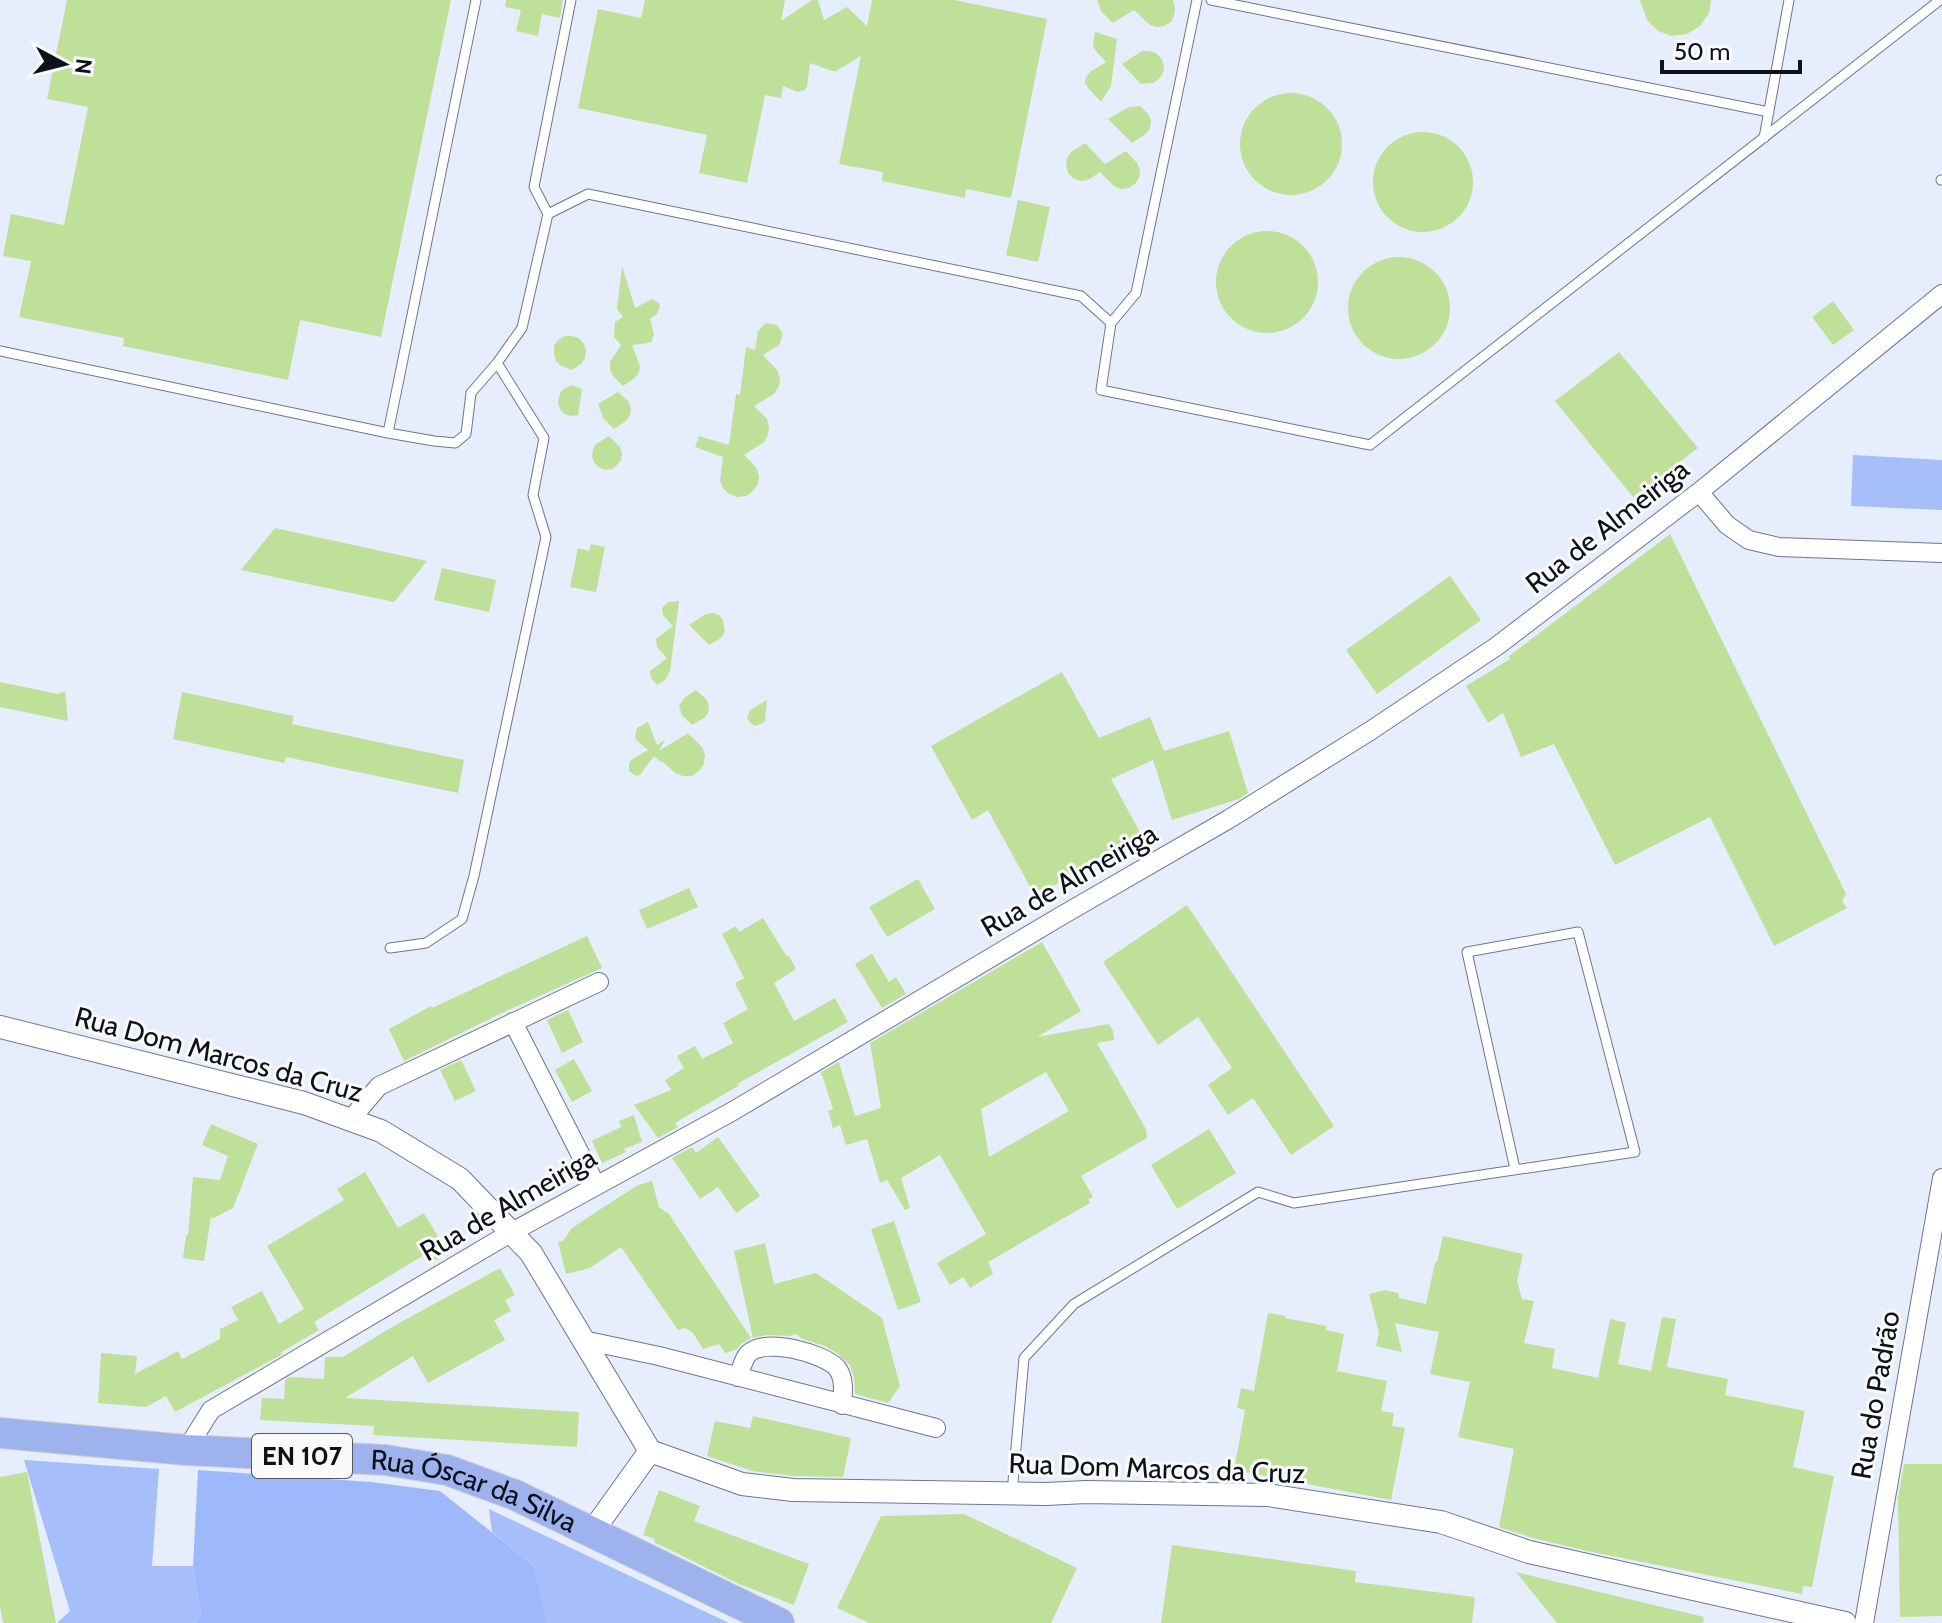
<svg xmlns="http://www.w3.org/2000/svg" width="1942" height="1623" font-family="Cabin,sans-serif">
<rect width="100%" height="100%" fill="#e6edfd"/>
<!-- green -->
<path fill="#a6bef9" d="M1853,455l89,5v50l-91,-4z
M24,1460l135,9 -7,97h41l8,49 -5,8h-139l13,-12z
M489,1509l240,114h-181l-14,-57 -42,-34z"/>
<!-- forest -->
<path fill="#9db8fb" d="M198,1470l173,12 69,9 94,75 14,57h-352l5,-8 -8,-49z"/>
<!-- building -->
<path fill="#bfe099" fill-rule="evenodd" d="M67,0h384l-70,337 -81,-17 -12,60 -165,-34 1,-8 -105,-21 12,-56 -28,-5 8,-42 53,11 24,-118 -41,-8z
M506,0h57l-3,18 -18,-4 -4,22 -22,-5 5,-21 -16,-3z
M645,0h140l-4,21 31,-21h6l6,20 23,-13 20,19 5,-26h82l93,19 -36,179 -45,-9 -1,9 -83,-17 1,-9 -44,-8 22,-108 -25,15h-4l-22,-8 -3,24 -2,3 -7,2 -15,-6 -2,12 -16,-3 -18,88 -48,-10 8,-38 -129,-27 20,-99 43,9z
M1097,0h76l2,9 -1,7 -3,6 -7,4 -7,1 -7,-2 -16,-15 -21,13 -12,-12z
M1640,0h71l-2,13 -9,13 -13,8 -15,2 -14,-5 -11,-11z
M1095,32l22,7 -6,47 -10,16 -13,-14 -3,-5 1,-6 4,-5 16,-10 -11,-12 -2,-6z
M1142,51h7l7,2 5,5 3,8 -1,7 -4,6 -6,4 -12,1 -19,-20z
M1240 144a51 51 0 1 1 102 0a51 51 0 1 1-102 0Z
M1140,106l8,8 3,7 -1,7 -4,6 -14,9 -24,-24 21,-12z
M1373 182a50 50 0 1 1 100 0a50 50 0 1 1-100 0Z
M1085,143l20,21 21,-13 11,12 3,7 -1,8 -4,6 -6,4 -8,1 -7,-3 -14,-14 -12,8 -8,1 -7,-3 -5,-5 -2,-8 1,-7 4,-6z
M1018,200l32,7 -12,55 -32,-7z
M1216 282a51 51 0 1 1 102 0a51 51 0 1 1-102 0Z
M1348 308a51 51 0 1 1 102 0a51 51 0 1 1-102 0Z
M622,266l13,42 17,-9 7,4 1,4 -3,7 -7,5 4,15 -2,7 -4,2 -16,2 8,21 -1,6 -4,6 -12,8 -11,-11 -2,-6v-7l11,-17 -7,-8 1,-15 8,-5 -6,-8z
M1833,301l21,29 -21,15 -21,-28z
M766,323l11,2 6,9 -4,11 -16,10 14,15 3,8 -1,8 -5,8 -20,12 13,13 2,8 -1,8 -4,7 -20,13 12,12 3,9 -1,8 -5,7 -7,5 -9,1 -8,-3 -6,-6 -3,-8 3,-23 -28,-10 4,-11 30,9 7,-51 4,1 6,-48 9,3 3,-19z
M565,336h7l7,2 5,6 2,6 -1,8 -4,6 -9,6 -11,-4 -5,-5 -2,-7v-8l4,-6z
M1619,352l79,96 -65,49 -78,-96z
M571,385l11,4 -4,26 -7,1 -7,-2 -4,-5 -2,-6 1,-7 3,-6z
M618,392l11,10 2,7 -1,6 -4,6 -12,8 -11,-11 -5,-14z
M609,436l11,11 2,6 -1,7 -4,5 -5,4 -7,1 -7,-3 -4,-5 -2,-6 1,-7 3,-5z
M275,528l152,33 -33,41 -153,-32z
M1670,534l176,360 -4,7 5,7 -73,38 -64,-129 -95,48 -61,-121 -33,13 -18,-44 -15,10 -22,-37 44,-27 -1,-3z
M591,544l14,3 -9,45 -26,-5 8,-39 11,3z
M442,568l54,12 -7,32 -55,-12z
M1450,576l31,44 -104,74 -31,-44z
M679,601l-9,70 -5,9 -8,5 -6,-7 -1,-7 17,-13 -10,-11 -1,-8 17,-13 -10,-11 -1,-7 6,-6z
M713,613l6,2 4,5 2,12 -4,6 -12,7 -20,-20 17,-11z
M1062,672l37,66 51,-21 14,34 65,-20 19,62 -9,6 -67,21 -19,-60 -42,19 31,57 -107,60 -47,-86 -16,10 -41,-74z
M0,682l58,12 7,-3 3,30 -68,-14z
M696,690l11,10 2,6 -1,7 -4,5 -12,7 -10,-10 -3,-9 5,-8z
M182,692l112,24 -2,8 172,36 -6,33 -172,-36 -2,6 -111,-24z
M767,700l-2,20 -2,3 -8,3 -4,-2 -4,-6 3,-8z
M648,722l9,23 8,-5 -6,11 29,-18 14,14 3,8 -1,9 -5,7 -7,5h-9l-8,-3 -13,-12 1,3 -9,-8 -14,19 -4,1 -7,-5v-7l2,-4 17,-10 -12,-10 -1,-4 2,-8z
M918,879l17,30 -48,28 -18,-30z
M689,888l9,19 -51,22 -8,-19z
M1187,905l147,221 -43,29 -38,-57 -25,17 -20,-30 24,-17 -34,-51 -40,28 -55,-83z
M763,918l24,39 2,-1 7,13 -22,14 20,38 41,-23 13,24 -111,62 1,2 -63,37 3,4 -20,11 -24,-33 37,-15 -6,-10 19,-12 -7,-12 18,-10 7,13 31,-16 -10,-20 25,-14 -13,-26 9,-5 -22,-44 14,-8 3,6z
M587,936l15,32 -100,45 -98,48 -15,-32 42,-23 1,2z
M1042,942l39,69 -44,26 72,-13 4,7 1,9 -17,3 49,86 1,9 -66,38 12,21 -5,2 2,4 -102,59 5,12 -23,14 -7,-11 -13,8 -13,-22 49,-29 -46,-79 -39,23 9,30 -5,2 -18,-30 -7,3 -13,-44 -21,6 -6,-20 -7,3 -5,-17 5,-2 -12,-37 18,-10 16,54 26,-8 -11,-65zM1046,1072l23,39 -80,46 -8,-48z
M872,954l17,28 7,-5 10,17 -24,14 -27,-44z
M568,1010l15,32 -21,11 -15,-33z
M574,1059l18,32 -20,11 -17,-32z
M461,1060l15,31 -21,10 -15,-31z
M634,1115l8,27 -18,7 2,3 -24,11 -10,-22 29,-14 -2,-6z
M211,1124l47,20 -25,64 -19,10 -3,-1 -7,44 -21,-3 3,-23h2l5,-58 27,3 8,-24 -26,-11z
M1209,1129l27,44 -59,36 -26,-44z
M718,1137l42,59 -24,17 -18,-26 -18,12 -28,-41 20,-11 4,6z
M365,1172l33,56 26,-15 24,40 -19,11 -5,-9 -110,67 5,8 -39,23 3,1 -108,58 -9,-16 -20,11 -48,-4 3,-50 36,3 -2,18 43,-23 4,8 38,-20v-10l18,-9 -7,-13 31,-16 17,33 25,-15 -37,-63 77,-46 -7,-11z
M652,1181l7,26 10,7 82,124 -10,6 -5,6 -11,3 -6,-9 -16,5 -10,-16 -8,-5 -7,2 -57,-83 -31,21 -24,6 -8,-32 5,-1 9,-13 27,-18 39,-25z
M894,1221l27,81 -23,8 -27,-81z
M1443,1236l80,18 -6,27 5,18 12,2 -10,42 31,6 -3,19 46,10 12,-59 16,4 -8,41 33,7 11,-54 14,2 -9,48 61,12 -3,16 80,16 -12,56 41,9 -22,111 -9,-1 -1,8 -215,-43 -54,-13 -34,-11 15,-78 -56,-12 12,-55 -40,-8 9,-42 -44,-9 7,29 -26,-6 3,-13 -10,-39 16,-4 13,3 1,5 27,6 9,-41 2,-1z
M765,1243l9,41 42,-11 66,45 18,68 -12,17 -33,-9 -1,-16 -4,-13 -13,-12 -12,-7 -22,-7 -7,-5 -7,2 -22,-1 -14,3 -19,-87z
M500,1268l15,27 -10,5 6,11 -17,9 11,20 -77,43 -15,-27 -68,42 234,14 -2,35 -204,-12 1,-9 -114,-6 2,-22 22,1 1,-19 5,-3 34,2 1,-22h18l49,-30z
M1268,1313l18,3 -1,2 42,8 -1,4 18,4 -7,37 50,10 -6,30 13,2 -2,13 13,2 -14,72 -157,-30 11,-60 -8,-2 4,-20 13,3z
M753,1416l98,22 -8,39 -49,-1 -42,-5 -45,-15 8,-35 35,7z
M1904,1464h38v152l-42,1 -2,-119z
M27,1472l29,151h-53l-3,-17v-129z
M659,1490l41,16 -6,15 115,43 -15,41 -55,-21 -85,-42 1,-3 -12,-4z
M964,1514l113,54 -26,55h-182l-32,-15 44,-92z
M1172,1545l184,26 -1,11 120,15 -3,26h-311z
M1516,1572l188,45 -1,6h-146z"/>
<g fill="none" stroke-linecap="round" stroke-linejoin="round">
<defs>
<path id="service" d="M1211,0l558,112
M1764,138l25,-138
M1941,180h1
M548,214l-14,-27 37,-187
M1111,323l25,-30 61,-293
M0,351l388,82 46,8 21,2 11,-9 5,-41 26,-30 25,-35 26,-114 40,-20 493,102 30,27 -10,67 269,55 570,-445
M388,433l88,-433
M390,948l36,-5 36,-24 12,-43 72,-339 -13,-42 11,-57 -47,-75
M1012,1493l12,-135 50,-54 184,-112 36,11 341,-51 -57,-220 -111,20 48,217"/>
<path id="minor" d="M1699,492l28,33 22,15 30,7 163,6
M513,1022l83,163
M350,1120l29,-34 220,-104
M583,1340l76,16 277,72
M738,1377c3,-7 5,-17 10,-23 17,-17 75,-1 89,14 8,10 6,25 5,37
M186,1450l25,-40 301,-178 221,-121 328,-195 168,-97 141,-88 127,-85 202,-154 243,-198
M1864,1623l78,-445"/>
<path id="tertiary" d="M0,1027l304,76 77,28 79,48 71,74 119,198 92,33 51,6 253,4 40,-2 182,3 173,27 88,30 316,71
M592,1532l58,-81"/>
<g id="primary">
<path id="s1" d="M0,1433l186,17 199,10 62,10 68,25 264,128"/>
</g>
</defs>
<!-- service casing -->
<use href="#service" stroke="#6c768e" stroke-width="11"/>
<!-- minor casing -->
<use href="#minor" stroke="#6c768e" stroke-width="20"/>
<!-- tertiary casing -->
<use href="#tertiary" stroke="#6c768e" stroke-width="24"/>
<!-- primary casing -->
<use href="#primary" stroke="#cfcfd1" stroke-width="32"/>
<!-- service -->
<use href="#service" stroke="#fff" stroke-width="9"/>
<!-- minor -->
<use href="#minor" stroke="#fff" stroke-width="18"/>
<!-- tertiary -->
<use href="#tertiary" stroke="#fff" stroke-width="22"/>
<!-- primary -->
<use href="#primary" stroke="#9eb3ee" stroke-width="30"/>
</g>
<g text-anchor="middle" stroke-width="6" stroke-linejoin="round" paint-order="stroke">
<!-- shield labels -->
<rect fill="#fafafa" stroke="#54575d" stroke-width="2" x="252" y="1434" width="100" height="44" rx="6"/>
<g font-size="26" font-weight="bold" fill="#0d111a">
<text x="302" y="1465">EN 107</text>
</g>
<!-- street labels -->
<g font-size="28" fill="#0d111a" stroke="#fafafa">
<text transform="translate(1607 526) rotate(-38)" y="10">Rua de Almeiriga</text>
<text transform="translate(1069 880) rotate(-30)" y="10">Rua de Almeiriga</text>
<text transform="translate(219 1054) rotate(15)" y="10">Rua Dom Marcos da Cruz</text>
<text transform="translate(508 1204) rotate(-30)" y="10">Rua de Almeiriga</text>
<text transform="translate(1875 1395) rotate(-80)" y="10">Rua do Padrão</text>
<text transform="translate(1157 1468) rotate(2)" y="10">Rua Dom Marcos da Cruz</text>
<text dy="10" stroke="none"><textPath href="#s1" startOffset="480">Rua Óscar da Silva</textPath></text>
</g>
</g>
<!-- north arrow -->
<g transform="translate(64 64) rotate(97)" stroke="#fafafa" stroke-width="6" paint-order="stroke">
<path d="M0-6L14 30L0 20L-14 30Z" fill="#0d111a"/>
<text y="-12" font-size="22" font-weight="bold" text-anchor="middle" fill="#0d111a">N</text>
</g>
<!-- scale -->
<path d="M1662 60v12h138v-12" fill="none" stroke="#0d111a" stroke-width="4"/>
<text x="1674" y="60" font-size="24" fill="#0d111a" stroke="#fafafa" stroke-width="6" paint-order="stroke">50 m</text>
</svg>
